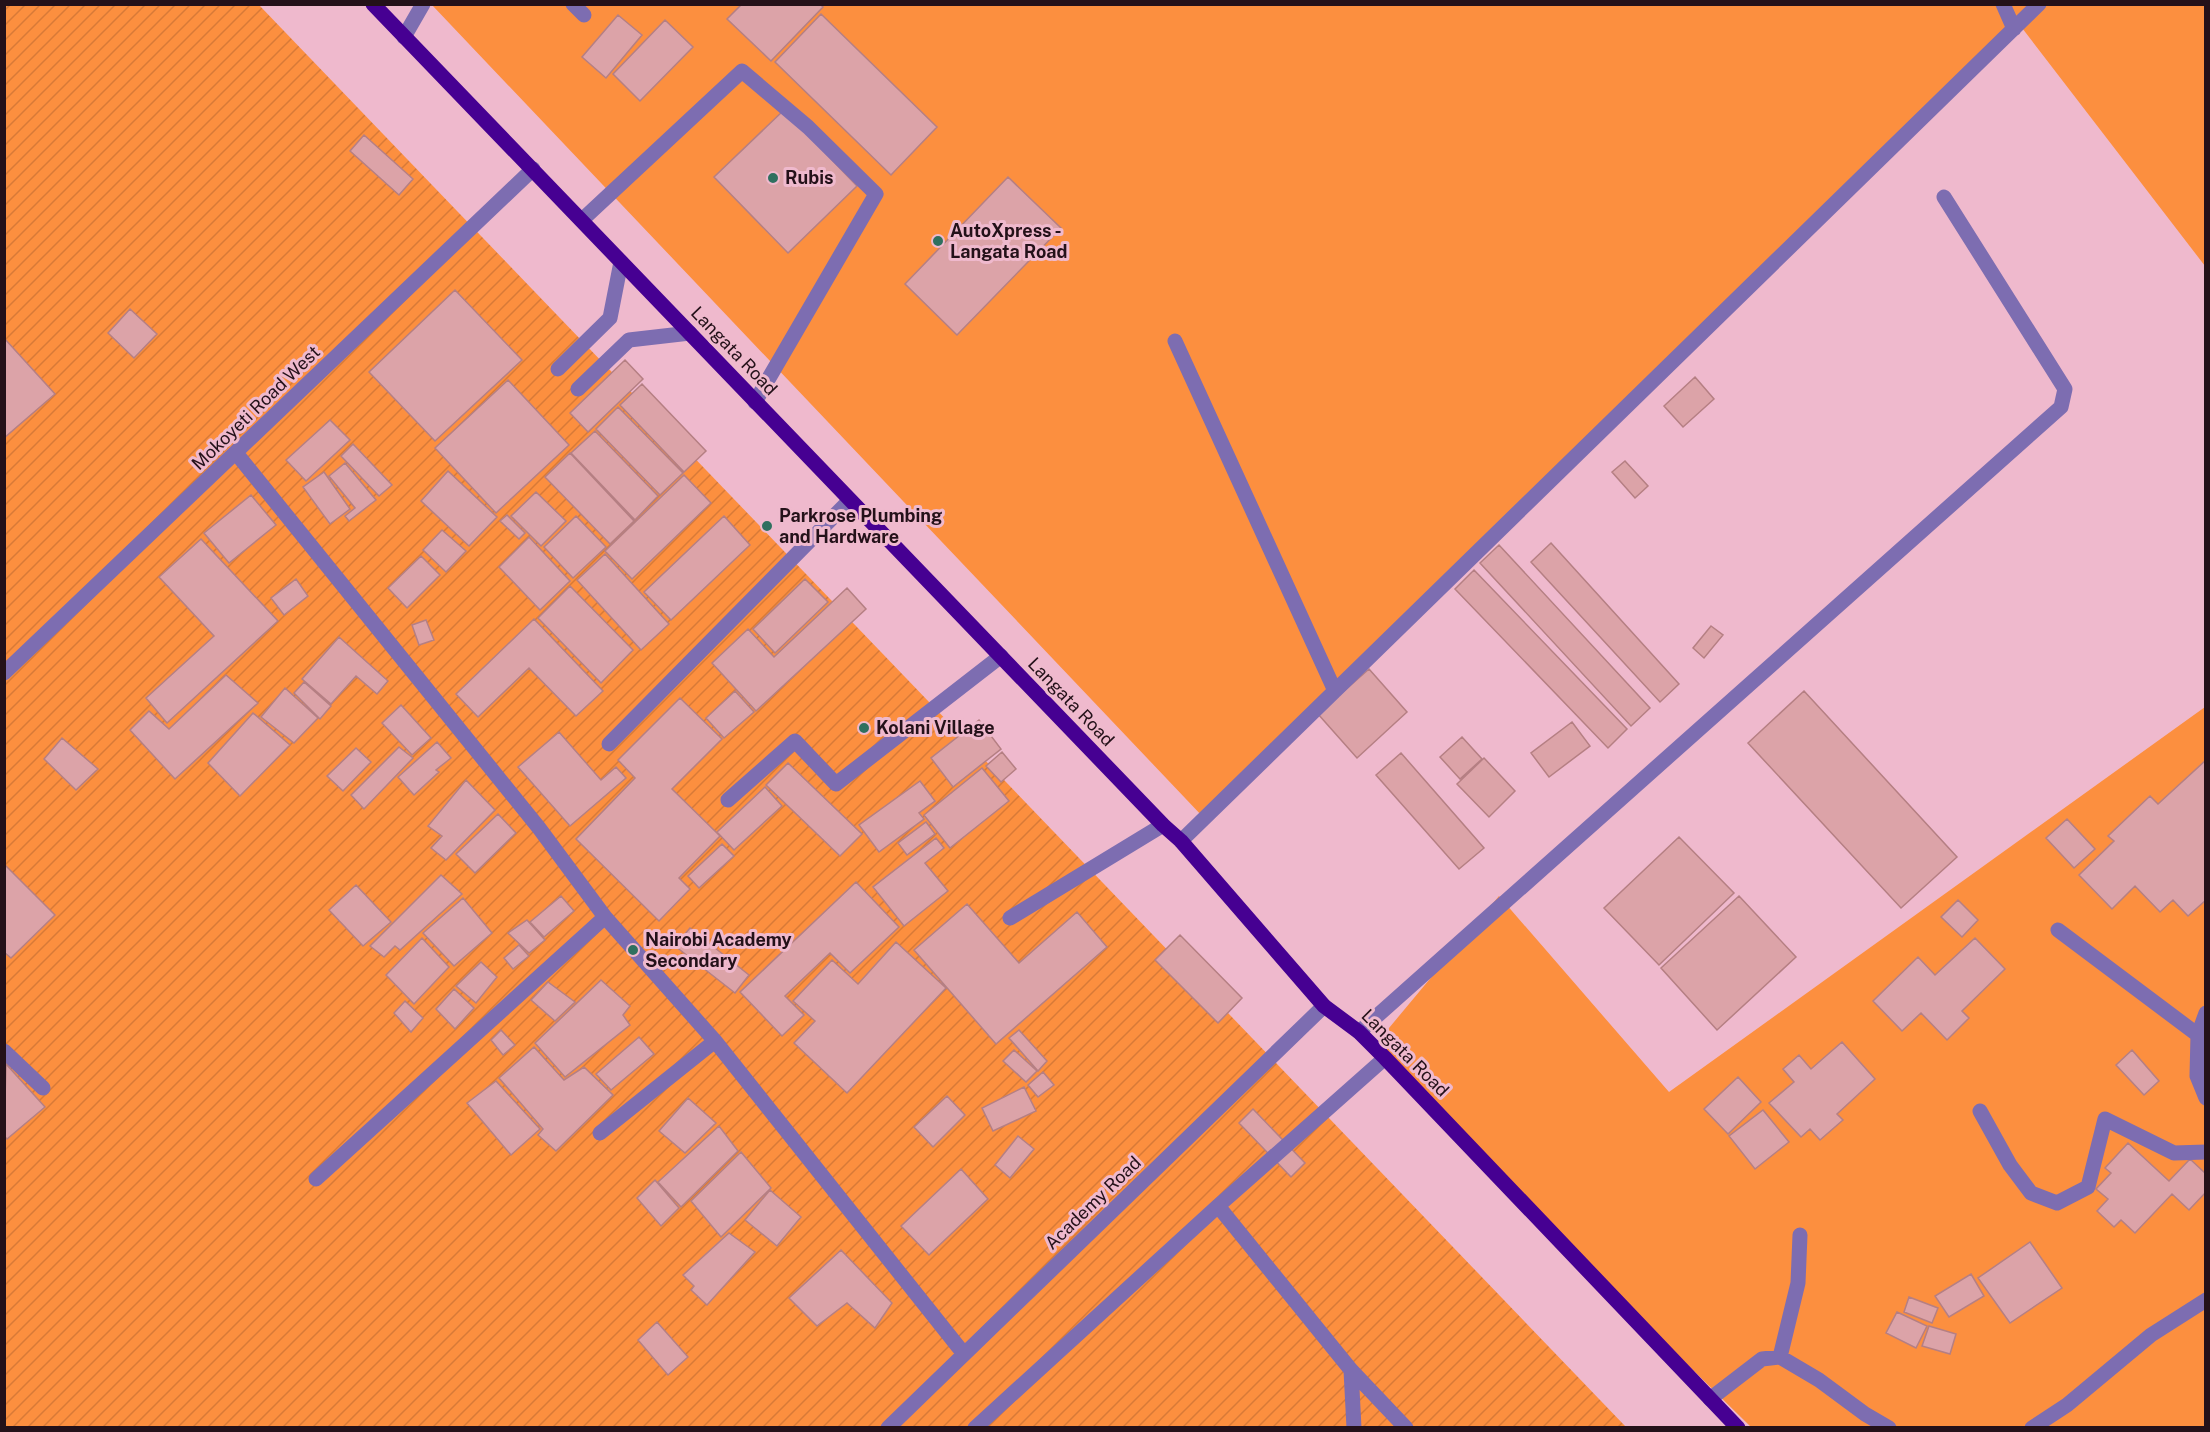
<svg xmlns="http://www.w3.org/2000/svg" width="2210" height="1432" font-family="'Public Sans',sans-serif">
<defs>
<pattern id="garden-furrows" width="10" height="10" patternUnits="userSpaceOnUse" patternTransform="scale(1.5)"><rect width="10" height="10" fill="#fc8f3f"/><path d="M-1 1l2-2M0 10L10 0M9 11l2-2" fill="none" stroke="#d87a37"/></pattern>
</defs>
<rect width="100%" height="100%" fill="#efb9cd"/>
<!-- grass -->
<path fill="#fc8f3f" d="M432,5h1773v261l-186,-242 -815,794z
M2205,707v720h-454l-382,-375 130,-156 170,196z"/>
<!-- garden -->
<path fill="url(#garden-furrows)" d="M5,4l254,1 1367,1422 -1621,1z"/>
<!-- building -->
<path fill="#dca3a8" stroke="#b57f83" stroke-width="1.5" d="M742,4h78l3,3 -52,54 -44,-42z
M821,14l116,113 -46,48 -116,-113z
M618,15l24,20 -36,43 -24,-21z
M665,20l28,27 -53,54 -27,-27z
M784,110l73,76 -69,67 -74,-76z
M364,135l49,44 -14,16 -49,-44z
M1008,177l53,51 -104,107 -52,-51z
M455,290l67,70 -87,81 -66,-69z
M130,309l27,25 -23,24 -26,-25z
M4,338l51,56 -51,44z
M625,360l18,19 -55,53 -18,-19z
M1695,377l19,22 -31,28 -19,-21z
M508,380l61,65 -73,68 -61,-65z
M642,384l64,67 -22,21 -64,-67z
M618,407l65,66 -23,22 -64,-66z
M330,420l20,20 -44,41 -20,-21z
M595,431l63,65 -23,24 -64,-67z
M353,444l39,41 -13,11 -38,-40z
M570,453l64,68 -24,23 -65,-67z
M1625,461l23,25 -13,12 -23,-26z
M345,463l31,37 -27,21 -4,-5 10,-8 -26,-32z
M448,471l49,46 -28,29 -48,-45z
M324,472l26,37 -20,15 -27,-37z
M684,475l27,28 -79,76 -27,-28z
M536,492l30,29 -25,25 -30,-30z
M251,495l25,30 -47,38 -25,-30z
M507,515l18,18 -6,6 -19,-18z
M576,516l30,31 -33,31 -29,-31z
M724,516l26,29 -79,75 -27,-28z
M442,530l24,21 -20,21 -23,-22z
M529,537l41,44 -30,29 -41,-43z
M201,539l77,82 -111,102 -21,-25 68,-62 -55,-59z
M1551,543l128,141 -19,18 -129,-140z
M1499,545l151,163 -19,18 -151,-163z
M605,554l64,70 -28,26 -64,-70z
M421,556l19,19 -33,33 -19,-20z
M1474,570l153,159 -19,19 -153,-159z
M296,579l12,17 -24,19 -13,-17z
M805,579l23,23 -53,51 -22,-24z
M570,586l63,64 -32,33 -63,-65z
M847,588l19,21 -110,102 -44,-48 36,-34 26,28z
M534,619l69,72 -27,25 -47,-48 -51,49 -22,-23z
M426,620l8,20 -15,5 -7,-20z
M1711,626l12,9 -19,23 -11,-10z
M339,637l49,44 -11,13 -21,-18 -25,28 -29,-25z
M1369,669l38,43 -50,46 -39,-44z
M226,675l32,28 -83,76 -45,-49 19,-19 20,18z
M304,682l27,24 -11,13 -26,-26z
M285,688l33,30 -24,25 -33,-26z
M735,691l19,21 -30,26 -18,-20z
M1804,691l153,166 -56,51 -153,-165z
M680,698l42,41 -50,50 48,47 -41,42 11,11 -31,32 -83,-82 59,-61 -17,-18z
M401,705l30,33 -19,17 -30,-32z
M253,713l37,32 -50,51 -32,-33z
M979,720l22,29 -48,38 -22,-29z
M1572,722l18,24 -41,31 -18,-24z
M559,732l42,48 15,-13 10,11 -56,48 -52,-59z
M1462,737l20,22 -22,20 -20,-22z
M62,738l36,31 -22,21 -32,-31z
M437,742l14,16 -15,12 3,2 -25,23 -16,-18z
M399,747l14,11 -49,51 -13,-14z
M356,748l15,14 -28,29 -16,-15z
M1002,752l14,17 -15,13 -15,-16z
M1401,753l83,95 -25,21 -83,-94z
M1484,758l31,33 -26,26 -32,-33z
M2206,760v140l-18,16 -15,-16 -13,12 -25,-26 -23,23 -33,-34 35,-34 -6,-5 42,-40 8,8z
M788,763l74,71 -22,22 -74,-71z
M982,768l27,33 -59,47 -26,-33z
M466,780l29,30 -49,50 -15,-12 11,-12 -14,-10z
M920,781l15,20 -16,12 5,6 -45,33 -20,-27z
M765,787l17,19 -48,44 -17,-18z
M498,814l18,19 -41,40 -19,-19z
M2067,819l28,30 -21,19 -28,-30z
M926,822l9,12 -28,21 -9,-12z
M1679,837l55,56 -75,72 -55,-57z
M936,838l8,10 -19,15 23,28 -44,35 -31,-39z
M722,844l12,12 -35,32 -11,-12z
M4,864l51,51 -44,43 -7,-6z
M441,875l21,19 -62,56 -5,-4 -11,11 -14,-11z
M856,882l43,45 -49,46 -20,-20 -45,43 19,19 -22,21 -42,-44z
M356,885l35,37 -28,24 -34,-36z
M561,896l13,15 -30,26 -14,-15z
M1739,896l57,61 -79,73 -56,-62z
M463,898l29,35 -38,33 -31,-33z
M1958,900l20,20 -16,17 -21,-20z
M967,904l52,59 58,-51 30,35 -111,97 -82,-94z
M527,920l18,20 -16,13 -21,-20z
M690,928l59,47 -14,18 -60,-47z
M1180,935l62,63 -24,25 -63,-63z
M422,938l27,29 -35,37 -28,-29z
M1975,938l30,31 -43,42 7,7 -22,22 -26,-27 -19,18 -29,-30 45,-44 17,18z
M896,942l50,46 -99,105 -53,-50 21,-22 -22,-20 39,-41 26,24z
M519,945l10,11 -16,13 -9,-11z
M481,962l16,15 -21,26 -20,-17z
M601,980l29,26 -7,9 7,10 -65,52 -30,-34z
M548,982l27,20 -20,19 -24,-21z
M454,989l20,19 -19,21 -19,-20z
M405,1001l18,17 -12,14 -17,-19z
M501,1030l14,15 -12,10 -12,-15z
M1019,1030l28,31 -9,10 -29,-33z
M639,1037l15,17 -43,36 -15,-16z
M1842,1042l33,37 -38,35 6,6 -23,20 -10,-11 -9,8 -32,-34 25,-21 -11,-13 16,-14 12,14z
M534,1047l30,33 20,-13 29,28 -57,56 -18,-16 5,-6 -44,-51z
M1014,1050l23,21 -11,11 -23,-21z
M2132,1050l27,31 -15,14 -28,-30z
M6,1064l39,43 -38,32 -3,-3z
M1043,1072l11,13 -16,12 -10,-12z
M1738,1077l23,25 -33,32 -24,-25z
M496,1081l44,48 -29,26 -44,-52z
M1024,1087l12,24 -43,20 -11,-23z
M947,1096l18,19 -32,32 -19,-20z
M688,1098l28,25 -31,30 -26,-22z
M1253,1109l52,54 -14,14 -52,-54z
M1763,1110l26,32 -34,27 -26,-33z
M719,1126l19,25 -57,56 -23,-25z
M1018,1136l16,13 -24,29 -15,-13z
M2128,1143l41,38 21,-22 16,15v18l-17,18 -17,-16 -37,39 -14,-13 -7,7 -17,-16 11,-12 -12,-10 15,-16 -6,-5z
M741,1152l30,36 -50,49 -30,-36z
M961,1169l27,30 -59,56 -28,-29z
M655,1180l24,28 -18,18 -24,-28z
M770,1190l31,27 -24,29 -32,-26z
M729,1233l26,19 -48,53 -16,-15 3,-4 -11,-11z
M2030,1242l32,46 -52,35 -32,-45z
M841,1250l51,53 -17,25 -28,-25 -30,23 -28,-28z
M1971,1274l13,22 -35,21 -14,-21z
M1909,1297l29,11 -6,15 -28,-11z
M1897,1312l30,14 -11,22 -30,-15z
M657,1322l31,35 -20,18 -30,-35z
M1929,1326l27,8 -6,20 -28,-8z"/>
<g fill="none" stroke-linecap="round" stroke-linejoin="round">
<!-- minor -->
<path stroke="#7d6db1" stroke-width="15" d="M573,4l11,11
M2003,4l11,25
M404,37l19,-33
M582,220l160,-149 66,56 68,67 -121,208
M1175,341l160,350
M558,369l52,-51 11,-56
M578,389l51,-49 61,-7
M236,453l303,375 66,89 110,124 249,313
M4,673l529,-504
M609,744l240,-243
M728,800l67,-59 41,43 165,-128
M1181,841l858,-837
M1010,918l153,-93
M2058,930l140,105
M2206,1013l-8,22 -1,41 9,22
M1359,1032l702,-625 4,-18 -121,-192
M4,1051l39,37
M1385,1058l-167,148 133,164 55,58
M1980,1111l30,54 21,28 26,10 31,-16 17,-68 69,34 32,-1
M600,1133l115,-92
M316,1179l289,-262
M1780,1357l18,-74 2,-48
M1351,1370l3,58
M1710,1399l52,-40 18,-2 39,23 46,34 24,14
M888,1428l436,-422
M975,1428l243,-222
M2032,1428l35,-23 84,-70 55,-35"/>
<!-- major -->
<path stroke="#460092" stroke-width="15" d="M373,4l790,821 18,16 143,165 35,26 26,26 353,370"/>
</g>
<!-- markers -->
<g fill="#2f705f" stroke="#efb9cd" stroke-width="2">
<circle cx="773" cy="178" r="6"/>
<circle cx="938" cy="241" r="6"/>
<circle cx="767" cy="526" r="6"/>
<circle cx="864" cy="728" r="6"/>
<circle cx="633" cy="950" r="6"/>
</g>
<g text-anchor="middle" stroke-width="6" stroke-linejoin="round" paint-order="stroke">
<!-- poi labels -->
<g font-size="18" font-weight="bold" fill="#241119" stroke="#efb9cd" text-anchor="start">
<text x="785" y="184">Rubis</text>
<text x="950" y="237">AutoXpress -<tspan x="950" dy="21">Langata Road</tspan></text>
<text x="779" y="522">Parkrose Plumbing<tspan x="779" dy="21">and Hardware</tspan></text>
<text x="876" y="734">Kolani Village</text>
<text x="645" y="946">Nairobi Academy<tspan x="645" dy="21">Secondary</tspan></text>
</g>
<!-- street labels -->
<g font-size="18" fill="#241119" stroke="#efb9cd">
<text transform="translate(734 351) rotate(46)" y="6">Langata Road</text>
<text transform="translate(256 408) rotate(-44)" y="6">Mokoyeti Road West</text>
<text transform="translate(1071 702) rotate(46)" y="6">Langata Road</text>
<text transform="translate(1405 1053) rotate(45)" y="6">Langata Road</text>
<text transform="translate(1093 1203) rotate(-44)" y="6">Academy Road</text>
</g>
</g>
<!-- border -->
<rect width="2210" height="1432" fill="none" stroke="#241119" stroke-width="12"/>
</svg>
